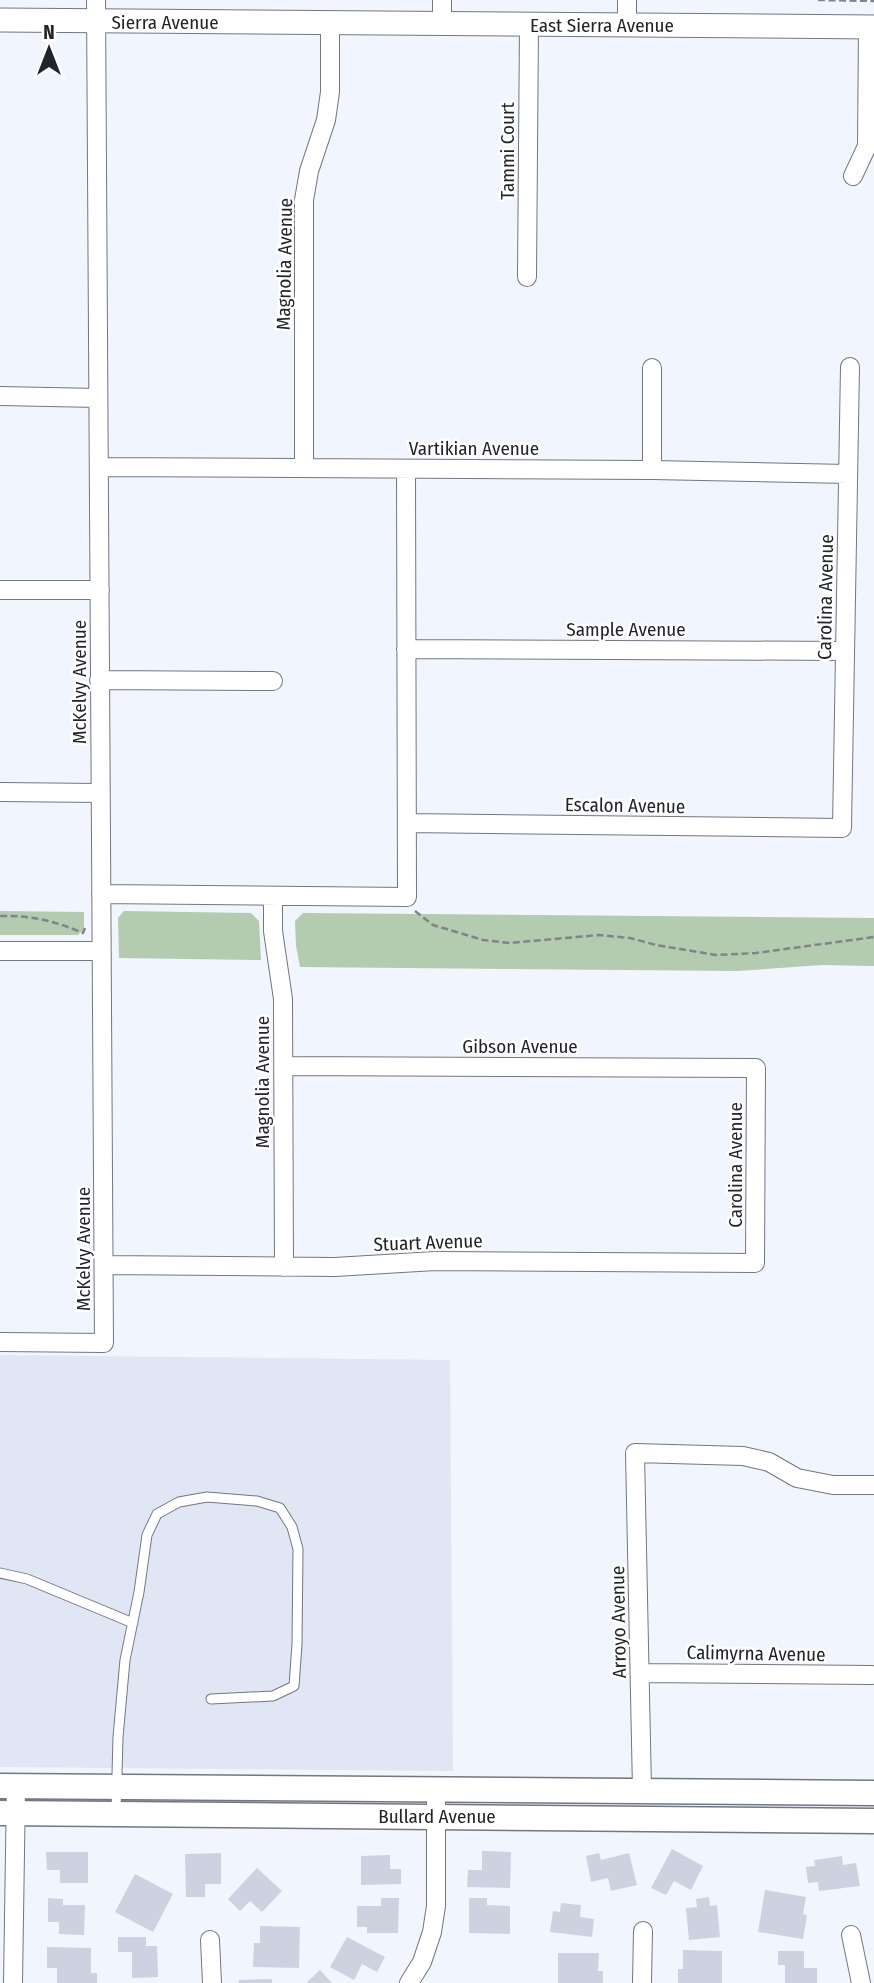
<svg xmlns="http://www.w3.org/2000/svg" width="874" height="1983" font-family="'Fira Sans Condensed',sans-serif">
<rect width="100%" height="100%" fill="#f1f5fe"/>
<!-- built -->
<path fill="#e0e6f3" d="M0,1355l450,5 3,411 -453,-4z"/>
<!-- green -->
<path fill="#b3cbaf" d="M0,911l84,1v17l-6,6h-78z
M124,911l127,2 8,8 2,39 -142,-2 -1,-40z
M303,913l571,5v48l-52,-1 -84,6 -438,-4 -4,-21 -1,-25z"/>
<!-- building -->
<path fill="#ccd2e0" d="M672,1849l31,17 -12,24 -17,-9 -8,14 -15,-7z
M482,1851l29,1 -1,36 -43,-1 1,-17h14z
M46,1852h42v31h-28v-13h-13z
M221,1853v31h-16v13h-19l-1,-43z
M599,1853l2,7 28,-7 8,32 -26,6 -3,-13 -17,4 -5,-26z
M390,1855v14h11v15l-40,1v-29z
M842,1856l1,9 13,-2 4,23 -41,5 -1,-9 -10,1 -2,-16 9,-1 -1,-6z
M257,1868l25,23 -20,21 -12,-11 -10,10 -12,-12z
M135,1874l38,20 -20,38 -38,-20z
M765,1890l41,7 -3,17 4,1 -4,24 -45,-7z
M709,1897l1,9 7,-1 3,32 -31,3 -3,-32 11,-1 -1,-8z
M48,1898l15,1v6h22l-1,30 -25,-1v-12h-11z
M381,1898h18l-1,35h-31v-6h-10v-21h24z
M469,1898h18v7l23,1v28l-41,-1z
M561,1903l20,2 -1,12 14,2 -2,18 -42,-5 3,-21 7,1z
M260,1926l40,1 -1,41 -46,-1 1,-24h6z
M118,1937h28v9h11l1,31 -26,1v-26h-14z
M347,1937l38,20 -8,15 -15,-8 -8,16 -24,-13z
M47,1947l44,1v25h6v10h-40v-15h-10z
M683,1950l39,1v32h-44v-14h5z
M778,1951h26v17h13v15h-32v-18h-7z
M558,1953h41l-1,18h5v12h-45z
M320,1970l12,13h-26z
M272,1979v4h-33v-3z"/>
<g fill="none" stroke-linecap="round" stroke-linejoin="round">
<defs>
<path id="service" d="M0,1573l27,6 106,44
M116,1812l2,-75 7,-77 14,-68 8,-57 10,-21 22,-12 28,-5 50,4 23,7 12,19 6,22 -1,95 -3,42 -21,10 -62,3"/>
<path id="minor" d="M442,0v24
M627,25v-25
M853,176l14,-30 1,-119
M527,277l2,-252
M0,396l98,2
M99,467l553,3 196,4
M304,467v-267l5,-29 17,-51 4,-28v-70
M652,470v-102
M0,590h100
M406,649l439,2
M99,680l174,1
M0,792l100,1
M408,823l434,5 8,-461
M101,894l306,3 -1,-428
M273,896v35l10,68 1,268
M0,951h101
M104,1265l231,2 100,-6 320,2 1,-195 -472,-2
M0,1342l104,1 -8,-1343
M640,1673l232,2
M642,1790l-7,-337 108,3 26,6 28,16 36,7h41
M851,1935l10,48
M210,1940l2,43
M13,1983l3,-197
M409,1983l13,-21 10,-30 4,-26v-117
M642,1983l1,-52"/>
<path id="tertiary" d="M0,20l874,7"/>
<path id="secondary" d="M0,1786l874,7
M0,1813l874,8"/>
</defs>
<!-- service casing -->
<use href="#service" stroke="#717783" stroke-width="11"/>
<!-- minor casing -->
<use href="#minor" stroke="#717783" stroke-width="20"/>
<!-- tertiary casing -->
<use href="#tertiary" stroke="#717783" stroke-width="25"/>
<!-- secondary casing -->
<use href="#secondary" stroke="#717783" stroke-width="27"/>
<!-- path -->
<path stroke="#81848b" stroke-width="2.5" stroke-dasharray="7 3.5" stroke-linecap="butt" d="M818,0l56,1
M415,911l18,14 50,15 26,3 90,-8 31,3 26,7 60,10 40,-2 118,-16
M0,916c30,-1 55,5 83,17l2,-5"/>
<!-- service -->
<use href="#service" stroke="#fff" stroke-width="9"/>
<!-- minor -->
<use href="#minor" stroke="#fff" stroke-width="18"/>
<!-- tertiary -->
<use href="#tertiary" stroke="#fff" stroke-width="23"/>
<!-- secondary -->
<use href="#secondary" stroke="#fff" stroke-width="24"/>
</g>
<g text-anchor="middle" stroke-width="5" stroke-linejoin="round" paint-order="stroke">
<!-- street labels -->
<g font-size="19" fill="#222429" stroke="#fff">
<text x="165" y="29">Sierra Avenue</text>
<text x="602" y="32">East Sierra Avenue</text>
<text transform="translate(507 151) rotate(-90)" y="7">Tammi Court</text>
<text transform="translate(284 264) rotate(-89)" y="7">Magnolia Avenue</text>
<text x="474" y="455">Vartikian Avenue</text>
<text transform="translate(825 597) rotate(-89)" y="7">Carolina Avenue</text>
<text x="626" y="636">Sample Avenue</text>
<text transform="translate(79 682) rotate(-90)" y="7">McKelvy Avenue</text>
<text transform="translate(625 805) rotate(1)" y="7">Escalon Avenue</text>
<text x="520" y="1053">Gibson Avenue</text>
<text transform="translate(262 1082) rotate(-90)" y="7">Magnolia Avenue</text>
<text transform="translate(735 1165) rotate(-90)" y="7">Carolina Avenue</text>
<text transform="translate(428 1242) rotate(-2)" y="7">Stuart Avenue</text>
<text transform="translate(83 1249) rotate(-90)" y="7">McKelvy Avenue</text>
<text transform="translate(618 1622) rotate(-91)" y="7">Arroyo Avenue</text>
<text transform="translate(756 1653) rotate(1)" y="7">Calimyrna Avenue</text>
<text x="437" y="1823">Bullard Avenue</text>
</g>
</g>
<!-- north arrow -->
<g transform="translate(49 49)" stroke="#ffffff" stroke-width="5" paint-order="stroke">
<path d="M0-5L12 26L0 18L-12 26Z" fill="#222429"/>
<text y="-10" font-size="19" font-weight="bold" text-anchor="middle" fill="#222429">N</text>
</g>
</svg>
